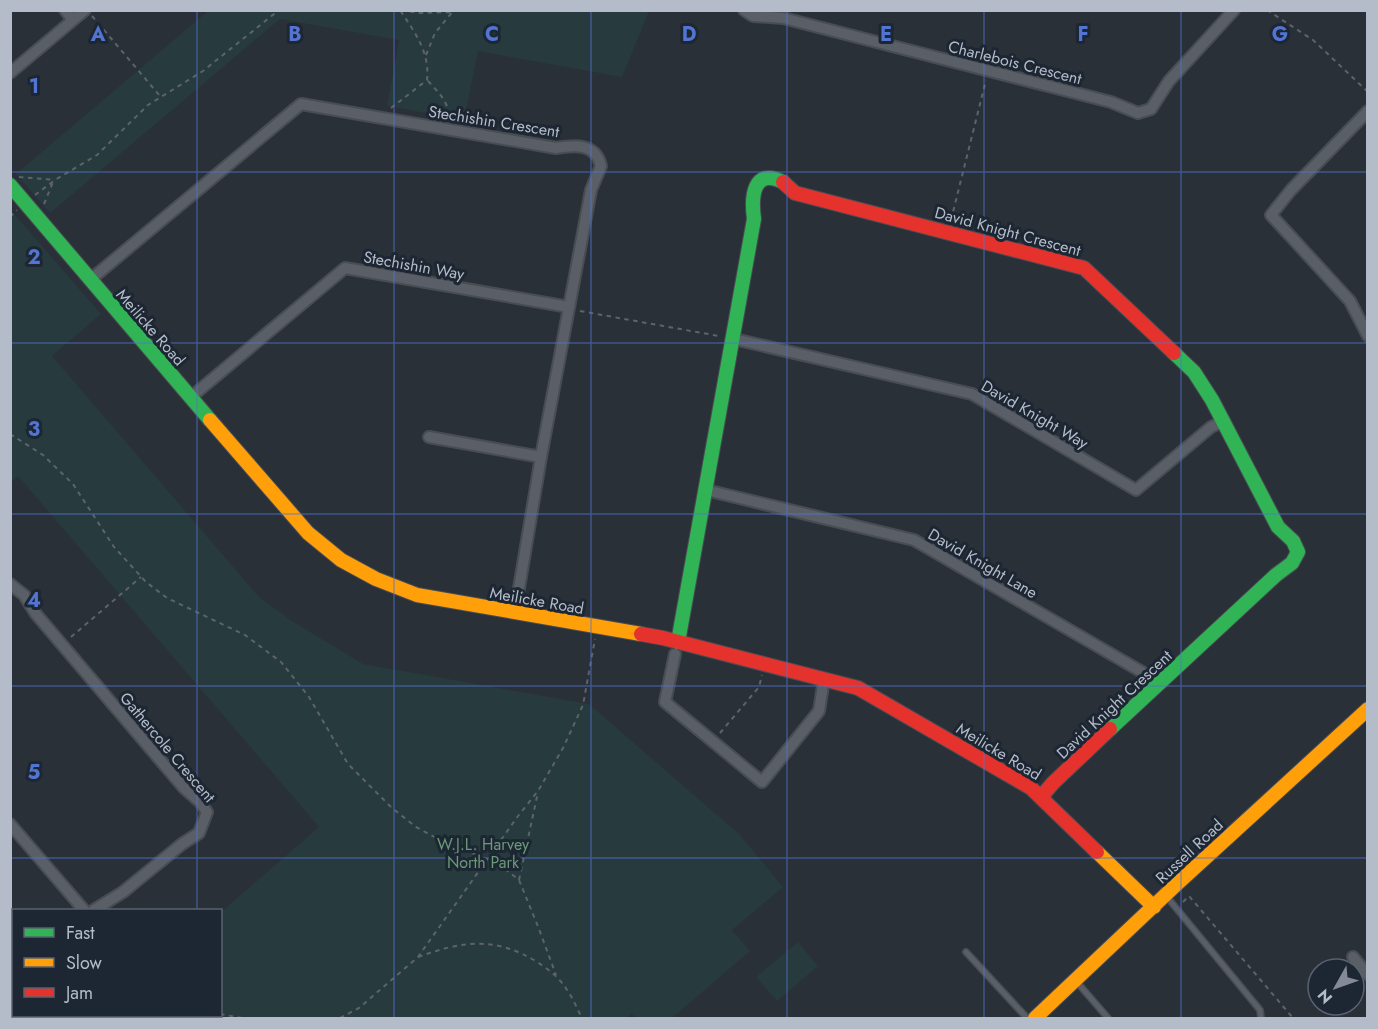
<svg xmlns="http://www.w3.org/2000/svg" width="1378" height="1029" font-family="Jost,sans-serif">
<rect width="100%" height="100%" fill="#2a3038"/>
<!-- green -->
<path fill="#273a3e" d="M208,11v-1l441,1 -27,66 -144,-26 -14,69 -77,-14 12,-66 -119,-21 -230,194 -34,-39z
M10,209l91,105 -49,42 207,241 33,24 71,43 226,40 151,131 43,52 -51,43 18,21 -78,67h-36l-4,-4 -6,4h-487l-1,-2h82l1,-104 98,-85 -301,-351 -7,6z
M798,942l20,24 -41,35 -21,-24z"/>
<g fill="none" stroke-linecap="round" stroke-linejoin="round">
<defs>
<path id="lane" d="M1167,897l93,113 1,8
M966,952l61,66
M1076,981l32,37"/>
<path id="street" d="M65,10l8,10
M744,10l9,6 30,2 328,84 27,11 13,-4 18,-28 65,-71
M10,73l75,-63
M1368,111l-77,79 -20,25 79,86 18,35
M90,280l211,-176 255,44c19,-3 40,-5 45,18l-10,24 -50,267 -26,155
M734,339l238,55 164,96 75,-63 13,-6
M191,397l154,-129 224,39
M429,437l112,20
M706,490l208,50 235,136 9,9
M10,584l14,11 12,19 148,174 16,14 7,10 -8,21 -17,11 -59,48 -29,18
M675,654l-10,48 97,80 57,-71 5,-32
M10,824l74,86
M1353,957l15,18
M124,1016l1,2"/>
<path id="fast" d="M10,185l200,235
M678,642l76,-423c-3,-22 -1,-52 29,-37
M1110,729l166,-154 16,-12 6,-11 -5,-11 -15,-14 -66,-127 -18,-28 -20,-19"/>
<path id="slow" d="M210,420l98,113 33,27 35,19 41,16 224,39
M1097,852l57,55
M1035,1018l143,-135 190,-174"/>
<path id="jam" d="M783,182l12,11 289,75 90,85
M641,634l22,4 195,50 173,100 66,64
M1041,797l12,-14 57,-54"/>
</defs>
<!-- lane casing -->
<use href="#lane" stroke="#484c53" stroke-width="8"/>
<!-- street casing -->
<use href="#street" stroke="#484c53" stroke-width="14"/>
<!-- fast casing -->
<use href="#fast" stroke="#484c53" stroke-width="16"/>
<!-- slow casing -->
<use href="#slow" stroke="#484c53" stroke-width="16"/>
<!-- jam casing -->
<use href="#jam" stroke="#484c53" stroke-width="16"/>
<!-- path -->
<path stroke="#5d636a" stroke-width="2" stroke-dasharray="4.5 4.5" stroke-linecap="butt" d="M401,10l18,3 32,-1
M1267,10l46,30 55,52
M92,16l68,80
M426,55l9,-22 19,-23
M428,81c10,11 22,22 21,38
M391,108l36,-28c3,-28 -12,-47 -27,-70
M19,177l36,3
M35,195l20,-15 42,-25 51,-50 55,-34 76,-61
M44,204l9,-22
M10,217l7,-7
M951,220l35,-140
M580,311l139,25
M10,434l33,21 30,29 41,63 32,35 21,16 78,37 36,27 28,35 39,67 44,44 24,19 22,12 62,26 19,15 20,49 17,46
M71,637l70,-60
M720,733l39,-46 3,-12
M519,880l19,-88
M1183,902l6,-6 104,122
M418,957c44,-16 77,-21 119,5 11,7 23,16 30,28 6,8 10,19 15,28
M220,1014l22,4
M155,1018l8,-2
M340,1018l19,-10 59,-51 100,-141 20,-25 25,-43 20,-43 12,-66"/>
<!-- lane -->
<use href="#lane" stroke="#5a5e66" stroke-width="5"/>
<!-- street -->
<use href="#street" stroke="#5a5e66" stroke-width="10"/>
<!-- fast -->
<use href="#fast" stroke="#30b455" stroke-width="14"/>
<!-- slow -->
<use href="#slow" stroke="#ff9f0a" stroke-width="14"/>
<!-- jam -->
<use href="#jam" stroke="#e5322d" stroke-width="14"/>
</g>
<!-- grid -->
<path fill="none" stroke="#5274d3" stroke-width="1.5" stroke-opacity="0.55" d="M197,10v900M394,10v1008M591,10v1008M787,10v1008M984,10v1008M1181,10v1008M10,172h1358M10,343h1358M10,514h1358M10,686h1358M10,858h1358M197,1016v2"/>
<g text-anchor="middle" stroke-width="6" stroke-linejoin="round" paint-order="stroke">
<!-- street labels -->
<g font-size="16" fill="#b4bcc9" stroke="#1d2633">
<text transform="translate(1015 62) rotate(14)" y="6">Charlebois Crescent</text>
<text transform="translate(494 121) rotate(9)" y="6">Stechishin Crescent</text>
<text transform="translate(1008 231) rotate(15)" y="6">David Knight Crescent</text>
<text transform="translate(414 265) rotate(10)" y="6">Stechishin Way</text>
<text transform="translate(151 327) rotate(49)" y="6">Meilicke Road</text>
<text transform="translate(1035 414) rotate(30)" y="6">David Knight Way</text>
<text transform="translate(983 563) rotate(30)" y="6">David Knight Lane</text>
<text transform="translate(537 600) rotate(10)" y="6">Meilicke Road</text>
<text transform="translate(1114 704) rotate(-43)" y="6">David Knight Crescent</text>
<text transform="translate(168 747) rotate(50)" y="6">Gathercole Crescent</text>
<text transform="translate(999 751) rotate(31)" y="6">Meilicke Road</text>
<text transform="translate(1189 851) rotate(-43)" y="6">Russell Road</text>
</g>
<!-- park labels -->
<g font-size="16" fill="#6b9a76" stroke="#1d2633">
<text x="483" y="850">W.J.L. Harvey<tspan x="483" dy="18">North Park</tspan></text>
</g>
</g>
<g font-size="20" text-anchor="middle" font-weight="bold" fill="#5274d3" stroke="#1d2633" stroke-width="6" stroke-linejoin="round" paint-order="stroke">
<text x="98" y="41">A</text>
<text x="295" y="41">B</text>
<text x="492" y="41">C</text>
<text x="689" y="41">D</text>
<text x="886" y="41">E</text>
<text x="1083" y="41">F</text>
<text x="1280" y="41">G</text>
<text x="34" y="93">1</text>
<text x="34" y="264">2</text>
<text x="34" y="436">3</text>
<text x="34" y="607">4</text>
<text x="34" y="779">5</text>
</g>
<!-- border -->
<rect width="1378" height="1029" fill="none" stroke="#b4bcc9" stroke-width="24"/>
<!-- legend -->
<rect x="12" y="909" width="210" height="108" fill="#1d2633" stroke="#59626f" stroke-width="1.5"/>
<rect x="24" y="928" width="30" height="9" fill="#30b455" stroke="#59626f" stroke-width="1.5"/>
<text x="66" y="939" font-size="18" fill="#b4bcc9">Fast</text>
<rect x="24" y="958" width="30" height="9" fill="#ff9f0a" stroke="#59626f" stroke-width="1.5"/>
<text x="66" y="969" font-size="18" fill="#b4bcc9">Slow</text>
<rect x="24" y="988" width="30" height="9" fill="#e5322d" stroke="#59626f" stroke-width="1.5"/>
<text x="66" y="999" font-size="18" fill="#b4bcc9">Jam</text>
<!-- north arrow -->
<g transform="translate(1336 987) rotate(230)"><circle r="28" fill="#1d2633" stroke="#59626f" stroke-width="1.5"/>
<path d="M0-4.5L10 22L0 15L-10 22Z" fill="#848b96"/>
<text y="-9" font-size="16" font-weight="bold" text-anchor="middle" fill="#b4bcc9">N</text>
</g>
</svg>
